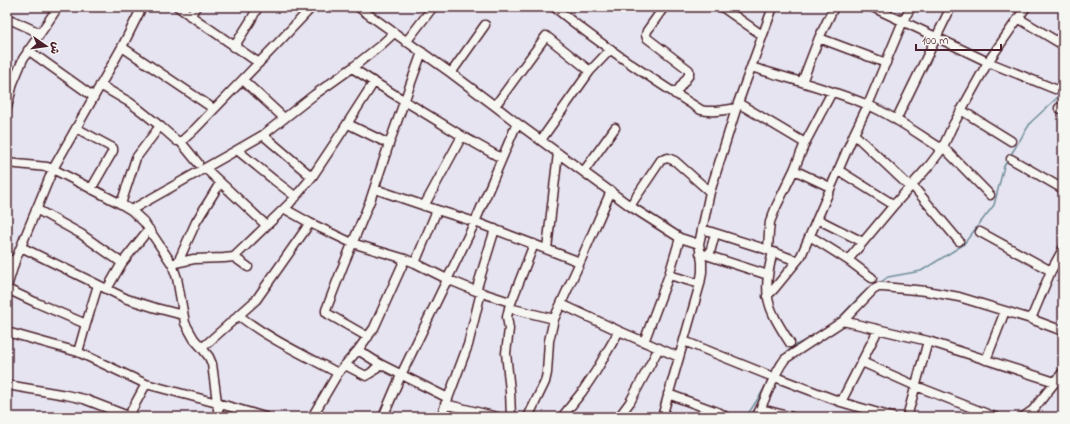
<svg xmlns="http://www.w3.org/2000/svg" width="1070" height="424" font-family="'Indie Flower','Playpen Sans Arabic',sans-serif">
<rect width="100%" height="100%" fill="#e6e4f0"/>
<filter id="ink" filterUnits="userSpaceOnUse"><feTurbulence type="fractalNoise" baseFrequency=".025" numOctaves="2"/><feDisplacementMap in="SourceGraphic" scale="8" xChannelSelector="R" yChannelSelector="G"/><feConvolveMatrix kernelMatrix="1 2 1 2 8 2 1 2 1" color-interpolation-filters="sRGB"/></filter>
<g filter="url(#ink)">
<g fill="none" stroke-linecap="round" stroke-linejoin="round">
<!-- stream -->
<path stroke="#708f9c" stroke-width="1.5" d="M1010,156l21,-34 27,-25 5,-2
M878,284l10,-7 33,-6 42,-26 31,-40 10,-39 4,-7
M836,321l25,-26 5,-4
M784,355l8,-8 16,-8
M772,374l5,-12 4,-4
M746,417l15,-23 9,-17"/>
<defs>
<path id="minor" d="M178,7l81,56
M358,7l93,66 44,33 22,17 113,83 50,32 19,6
M554,7c47,38 96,71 147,103 11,3 24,0 35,-2
M664,7l-17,24 -1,4 1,3 42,32v5l-14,19
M722,7l40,28
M872,7l64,30 52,25 67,27
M190,16l6,-9
M7,18l33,15
M1018,18l45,27
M819,38l67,25
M406,42l27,-35
M122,47l92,62
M234,47l17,-27 7,-13
M28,50l66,47
M751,67c39,12 79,22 117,38 26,11 50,29 74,44
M352,68l22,14 88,54 39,22
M590,71l20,-21
M451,73l34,-48
M243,80l41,38
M802,82l17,-44 15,-31
M100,85l29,17 11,8 20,16 17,15h3l18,22
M738,103l67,40
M495,106l51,-70 44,35 -49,69
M7,108l6,-25 10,-24 35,-52
M1059,108l4,2
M961,110l50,31
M896,120l55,-113
M348,124l41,20
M76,128l37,20v3l-22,38
M854,134l56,53
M263,135l49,42
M180,141l3,-1 12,-11 82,-85 35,-37
M943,147l47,48
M237,150l37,30 22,17
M1011,159l52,30
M7,163l40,4 6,2 68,35 10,6 13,12 28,42 5,14 8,45 9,16 8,9 7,9 3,7 7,53
M205,168l61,57
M794,170l36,17
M838,170l56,35
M584,171l31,-43
M912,185l47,56
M375,189l62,21 38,12 105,40
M121,204l15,-46 24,-32
M424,206l38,-70
M630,206l31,-46 7,-2 7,3 35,31
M36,209l45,25 41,29
M285,209l25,14 42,20 53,16 10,4 32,16 29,12 34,11
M131,210l106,-60 26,-15 51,-40 38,-27 29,-23 13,-12
M817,219l46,23
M702,229l66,21 29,11 4,-5 53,-122 14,-29 35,-84 8,-14
M980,232l71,39
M810,236l38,24 24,18
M21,247l106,52 29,9 27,7
M547,249l11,-96
M768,250l1,-18 1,-10 6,-15 18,-37 11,-27 27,-51
M773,252c-12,43 -6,55 17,91
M700,253l68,22
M709,256l6,-22
M234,257l56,-54 22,-26 24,-36 38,-59
M7,259l8,2
M848,260l46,-55 35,-39 13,-17 10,-22 36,-65 38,-55
M178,262l18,-40 24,-39
M175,263l19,-4 30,-1 10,-1 14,10
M415,263l22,-53
M669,275l31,9
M7,287l8,-26 38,-92 69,-122 20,-40
M7,289l30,14 49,21
M107,289l15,-26 27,-34
M476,291l19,-62
M767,296l7,-7 23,-28
M561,304l58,27 60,26
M509,308l45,11
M238,315c31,24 66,40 100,58
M1031,319l20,-48 12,-22
M843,321l85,20 127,41
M878,330l-37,72 51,15
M7,332l71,20 68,32 71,19 48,14
M368,337l-40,-23 -2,-2v-2l17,-44 27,-65 19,-57 33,-92
M684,341l84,34
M644,342l25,-67 11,-37
M202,348l54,-48 54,-77
M358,350l22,14 68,34
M78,352l8,-28 12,-39
M986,360l19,-49
M862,362l54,24 79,31
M345,365l21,11 6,-4 8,-8
M775,377l66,25
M7,385l59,10 18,4 44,17
M668,394l52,19 6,4
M445,404l52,13
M761,409l31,8
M128,417l18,-33
M312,417l26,-44 20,-23 16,-22 31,-69
M383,417l18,-42 74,-153 42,-99
M441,417l27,-72 13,-53
M511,417l-1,-26 -4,-38 3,-24 -2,-12 2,-9 25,-64
M528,417l17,-35 2,-9 2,-32 5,-22 26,-57 31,-71
M562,417l20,-25 14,-21 23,-40
M619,417l11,-15 29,-54
M662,417l38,-133 2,-12v-10l-3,-18 11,-52 28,-89 35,-96
M756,417c11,-19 16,-41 29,-58l58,-38 30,-31 5,-3h5l43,4 33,6 72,22 32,12
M907,417l21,-76
M1023,417l10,-7 30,-38"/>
</defs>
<!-- minor casing -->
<use href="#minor" stroke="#4a1f2b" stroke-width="11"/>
<!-- minor -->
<use href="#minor" stroke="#f6f6f2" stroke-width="8"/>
</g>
</g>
<!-- margin -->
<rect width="1070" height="424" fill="none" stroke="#f6f6f2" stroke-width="24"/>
<rect x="12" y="12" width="1046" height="400" fill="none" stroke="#4a1f2b" stroke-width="1.5" filter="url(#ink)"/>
<!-- north arrow -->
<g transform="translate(46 46) rotate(103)" stroke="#f6f6f2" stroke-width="3" paint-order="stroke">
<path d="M0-3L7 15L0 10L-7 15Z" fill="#4a1f2b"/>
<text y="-6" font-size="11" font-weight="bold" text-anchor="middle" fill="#4a1f2b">ش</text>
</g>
<!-- scale -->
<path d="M916 44v6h85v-6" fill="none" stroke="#4a1f2b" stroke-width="2"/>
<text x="922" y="44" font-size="12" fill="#4a1f2b" stroke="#f6f6f2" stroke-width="3" paint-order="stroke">100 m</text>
</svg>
